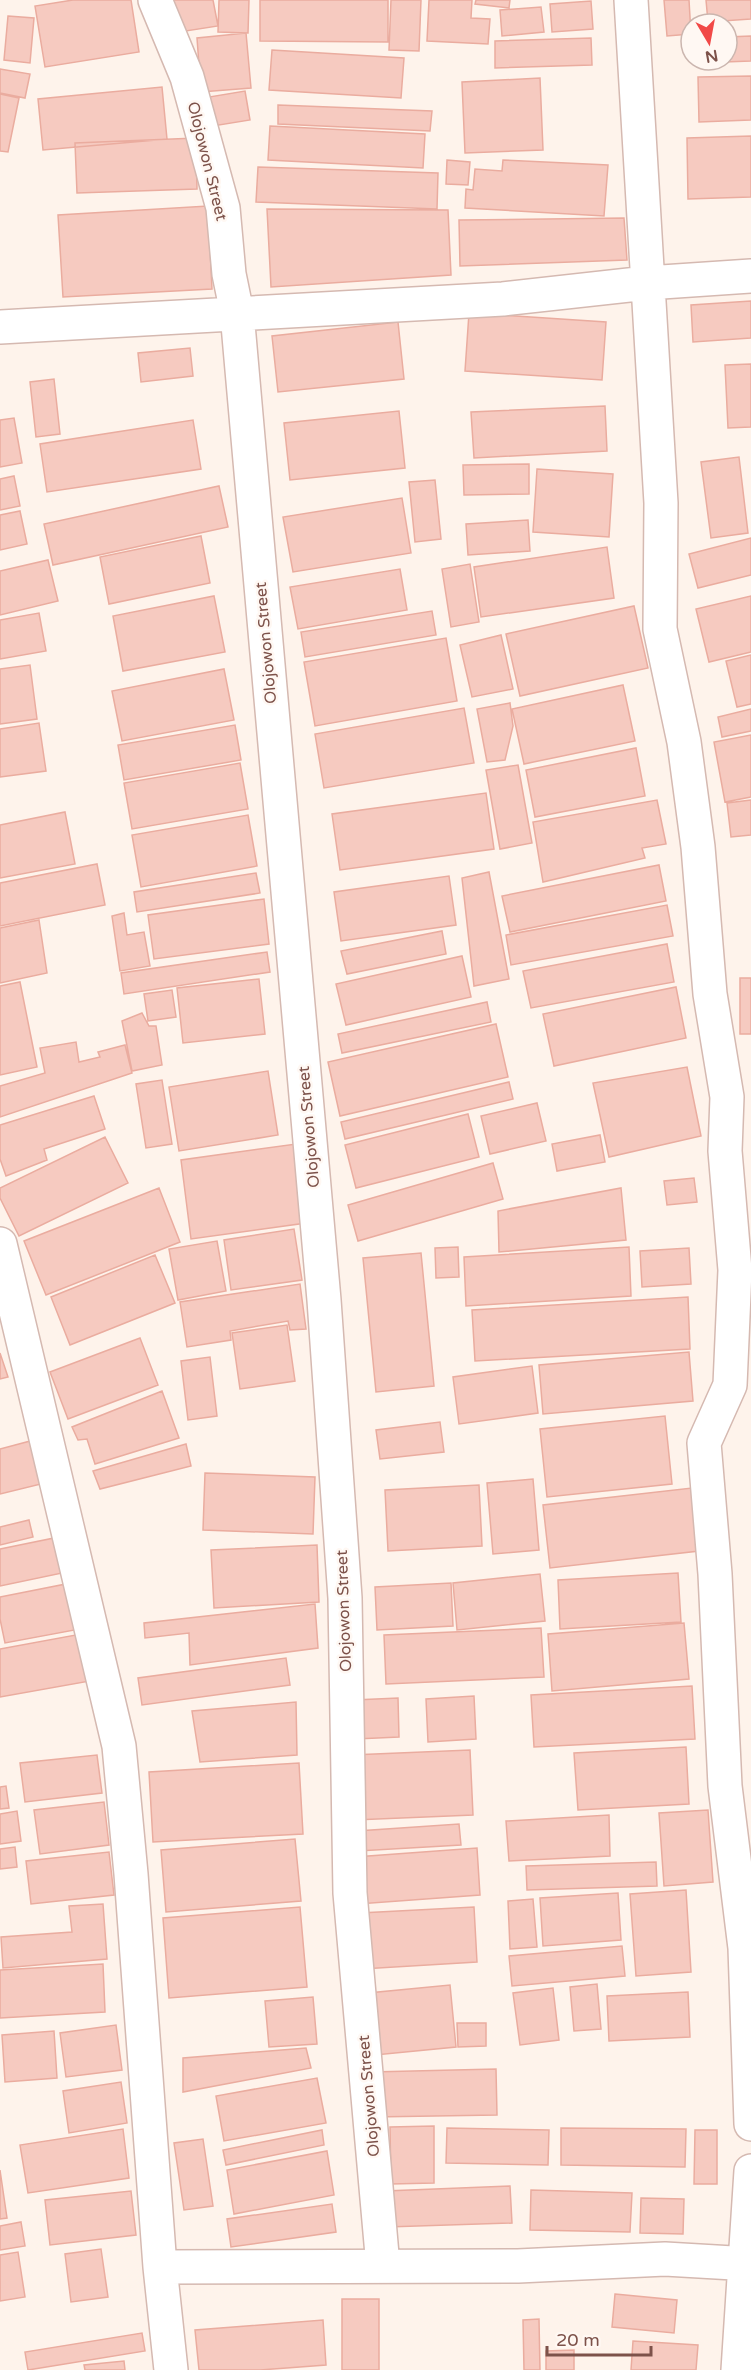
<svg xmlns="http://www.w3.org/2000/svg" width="751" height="2370" font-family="'Varela Round',sans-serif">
<rect width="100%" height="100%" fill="#fef3eb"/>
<!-- building -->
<path fill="#f6cac0" stroke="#eaac9f" stroke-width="1.5" d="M73,0h58l8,52 -94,15 -10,-61z
M167,0h46l5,26 -45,7z
M219,0h30l-1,33 -30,-1z
M260,0h128v42l-128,-1z
M391,0h30l-2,51 -30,-1z
M429,0h43l-1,18 19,1 -2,25 -61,-3z
M476,0h34l-1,8 -34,-4z
M664,0h25l2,34 -24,2z
M706,0h45v19l-43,3z
M591,1l2,28 -41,3 -2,-28z
M541,7l3,25 -42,4 -2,-26z
M8,16l26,2 -4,45 -26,-3z
M246,33l5,55 -50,4 -4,-54z
M751,36v25l-53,2v-3h29v-23z
M591,38l1,27 -97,3v-27z
M272,50l132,8 -3,40 -132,-8z
M0,69l30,5 -5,24 -25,-5z
M751,76v44l-52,2 -1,-45z
M540,78l3,72 -78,3 -3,-71z
M162,87l5,52 -124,11 -5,-51z
M245,91l5,29 -37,6 -4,-29z
M0,94l19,4 -11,54 -8,-1z
M278,105l154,6 -2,20 -152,-7z
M270,126l155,8 -2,34 -155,-8z
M751,136v61l-63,2 -1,-61z
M196,138l1,51 -120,4 -2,-50z
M447,160l23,2 -2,23 -22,-1z
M503,160l105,5 -4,51 -139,-8 1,-19 7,1 2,-21 27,2z
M258,167l180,6 -1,36 -181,-7z
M208,206l4,83 -149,8 -5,-82z
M267,209l181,1 3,65 -180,12z
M624,218l3,42 -167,6 -1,-46z
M751,301v37l-58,4 -2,-37z
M469,313l137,9 -4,58 -137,-9z
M398,322l6,57 -126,13 -6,-56z
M190,348l3,28 -52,6 -3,-29z
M751,364v63l-23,1 -3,-63z
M54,379l6,55 -24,3 -6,-55z
M605,406l2,45 -133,7 -3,-46z
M399,411l6,57 -115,12 -6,-57z
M14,418l8,45 -22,4v-47z
M193,420l8,49 -154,23 -7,-48z
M739,457l9,76 -37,5 -10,-76z
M529,464v30l-65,1 -1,-30z
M537,469l76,5 -4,63 -76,-5z
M14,476l6,30 -20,4v-31z
M435,480l6,59 -26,3 -6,-60z
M219,486l9,41 -175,38 -9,-41z
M402,498l9,55 -118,19 -10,-55z
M20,511l7,33 -27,6v-35z
M528,520l2,31 -62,4 -2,-31z
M201,536l9,47 -101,21 -9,-47z
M751,538v37l-53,13 -9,-34z
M607,547l7,51 -133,19 -7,-50z
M48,560l10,41 -58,14v-44z
M470,564l9,58 -28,5 -9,-58z
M400,569l7,41 -109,19 -8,-42z
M214,596l11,56 -102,19 -10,-55z
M751,596v56l-42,10 -13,-53z
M634,606l14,62 -128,28 -14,-62z
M432,611l4,24 -131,22 -4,-25z
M39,613l7,38 -46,8v-39z
M501,635l12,54 -41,8 -12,-52z
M446,638l11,63 -142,25 -11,-64z
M751,655v49l-14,3 -11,-46z
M30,665l7,54 -37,5v-55z
M224,669l10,51 -112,21 -10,-50z
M623,685l12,56 -111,23 -12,-55z
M510,703l3,23 -8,34 -18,2 -10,-53z
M464,708l10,55 -150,25 -9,-54z
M751,709v22l-29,6 -4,-20z
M39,723l7,48 -46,6v-48z
M235,725l6,35 -117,20 -6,-35z
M751,735v62l-26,5 -11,-60z
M636,748l9,48 -110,21 -9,-47z
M240,763l8,46 -116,20 -8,-46z
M518,765l14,78 -32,6 -14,-79z
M486,793l8,56 -154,21 -8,-56z
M657,800l9,44 -24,4 3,10 -102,24 -10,-60z
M751,800v35l-20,2 -4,-34z
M65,812l10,52 -75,14v-53z
M248,815l9,51 -116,21 -9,-52z
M97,864l8,41 -105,21v-43z
M659,865l7,36 -156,31 -8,-36z
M489,872l20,107 -35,7 -12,-108z
M256,873l4,20 -123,19 -3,-20z
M449,876l7,49 -115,16 -7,-49z
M264,899l5,45 -115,15 -6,-44z
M667,905l6,31 -162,29 -5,-30z
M124,913l3,22 17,-3 6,34 -30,5 -8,-55z
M39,920l8,53 -47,10v-55z
M442,931l4,23 -99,20 -6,-23z
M667,944l7,38 -143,26 -8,-37z
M267,952l3,20 -146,22 -3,-21z
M462,956l9,41 -125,28 -10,-41z
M740,978h11v56h-11z
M259,979l6,55 -82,9 -6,-55z
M20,982l17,85 -37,8v-89z
M676,987l10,51 -132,28 -11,-52z
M172,990l4,27 -28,4 -4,-27z
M487,1002l4,20 -149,31 -4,-19z
M142,1013l7,13h7l6,39 -30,6 -10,-50z
M496,1024l12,53 -168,39 -12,-54z
M76,1042l3,20 21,-5 -2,-5 27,-7 7,28 -132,44v-31l45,-13 -5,-25z
M687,1067l14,69 -92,21 -16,-74z
M268,1071l10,64 -99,16 -10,-64z
M162,1080l10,64 -26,4 -10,-64z
M509,1082l4,17 -168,40 -4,-17z
M94,1096l11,33 -61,20 3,11 -41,16 -6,-17v-34z
M537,1103l9,38 -56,13 -9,-38z
M468,1114l11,43 -123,31 -11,-43z
M600,1135l5,27 -48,9 -5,-27z
M105,1137l23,46 -109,53 -19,-38v-10z
M296,1144l10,79 -115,16 -10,-79z
M493,1163l10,36 -145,42 -10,-36z
M694,1178l3,24 -30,3 -3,-24z
M159,1188l21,54 -134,53 -22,-54z
M621,1188l5,52 -127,12 -1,-41z
M294,1229l8,51 -71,10 -7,-50z
M217,1241l9,50 -48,9 -9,-51z
M458,1247l1,30 -23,1 -1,-30z
M629,1247l2,49 -165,10 -2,-49z
M689,1248l2,36 -49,3 -2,-36z
M421,1253l13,133 -58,6 -13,-134z
M155,1255l20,48 -105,42 -19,-48z
M300,1284l6,45 -16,1 -2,-9 -58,10 1,9 -44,7 -7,-45z
M688,1297l2,52 -215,12 -3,-51z
M287,1325l8,56 -55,8 -8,-56z
M140,1338l18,47 -90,34 -18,-47z
M689,1352l4,49 -150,13 -4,-49z
M0,1353l8,24 -8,2z
M210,1357l7,59 -29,4 -7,-59z
M532,1366l6,47 -79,11 -6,-47z
M162,1391l17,47 -84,26 -8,-25 -9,1 -6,-13z
M665,1416l7,68 -125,13 -7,-68z
M440,1422l4,30 -64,7 -4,-29z
M34,1440l11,43 -45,11v-45z
M186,1444l5,22 -91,23 -7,-18z
M205,1473l110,4 -2,57 -110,-4z
M533,1479l6,71 -46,4 -6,-71z
M479,1485l3,61 -94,5 -3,-61z
M692,1488l7,63 -149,17 -7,-63z
M29,1520l4,17 -33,8v-18z
M59,1537l8,35 -67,14v-37z
M317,1545l2,57 -105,6 -3,-58z
M678,1573l3,49 -121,7 -2,-49z
M540,1574l5,47 -88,9 -4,-47z
M71,1583l9,46 -75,14 -5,-24v-22z
M451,1583l2,43 -76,4 -2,-43z
M315,1604l3,44 -128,17 -1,-32 -44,5 -1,-15z
M684,1623l5,56 -137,12 -4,-57z
M541,1628l3,49 -158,7 -2,-49z
M81,1634l9,47 -90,16v-48z
M286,1658l4,27 -148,20 -4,-27z
M692,1686l3,53 -161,8 -3,-52z
M474,1696l2,43 -48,3 -2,-43z
M398,1698l1,39 -43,2 -2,-39z
M296,1702l1,53 -97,7 -8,-51z
M686,1747l3,57 -111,6 -4,-57z
M470,1750l3,65 -119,5 -3,-65z
M97,1755l5,38 -77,9 -5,-39z
M299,1763l4,71 -150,8 -4,-70z
M6,1786l3,22 -9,1v-22z
M104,1802l5,43 -69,9 -6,-44z
M708,1810l5,72 -49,4 -5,-73z
M17,1811l4,30 -21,3v-30z
M609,1815l1,41 -101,5 -3,-40z
M459,1824l2,21 -103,6 -1,-20z
M295,1839l6,62 -135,11 -5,-62z
M15,1847l2,20 -17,2v-20z
M477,1848l3,47 -122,9 -3,-47z
M109,1852l5,43 -83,9 -5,-43z
M656,1862l1,24 -130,4 -1,-24z
M686,1890l5,82 -55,4 -6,-82z
M618,1893l3,47 -78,6 -3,-48z
M533,1899l4,48 -27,2 -2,-48z
M103,1904l4,55 -104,9 -2,-31 71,-5 -3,-26z
M300,1907l7,80 -138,11 -6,-80z
M474,1907l3,55 -115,7 -2,-56z
M622,1946l3,30 -113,10 -3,-30z
M103,1964l2,48 -105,6v-48z
M597,1984l4,45 -27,2 -4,-44z
M450,1985l6,62 -81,8 -7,-62z
M553,1988l6,52 -39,5 -7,-52z
M688,1992l2,45 -81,4 -2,-45z
M313,1997l4,47 -48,3 -4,-46z
M457,2023h29v23l-28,1z
M116,2025l6,45 -56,7 -6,-44z
M54,2031l3,47 -52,4 -3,-47z
M306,2048l5,20 -128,24v-34z
M496,2069l1,46 -125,2 -1,-45z
M317,2078l9,45 -102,18 -8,-45z
M121,2082l6,41 -58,10 -6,-42z
M434,2126v57l-43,1 -1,-57z
M447,2128l102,2 -1,35 -102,-2z
M561,2128l125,1 -1,38 -124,-2z
M123,2129l6,49 -101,15 -8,-48z
M322,2130l2,15 -98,20 -3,-15z
M695,2130h22v54h-23z
M203,2139l10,67 -29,4 -10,-67z
M327,2151l7,44 -100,19 -7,-44z
M0,2170l7,48 -7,1z
M510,2186l2,37 -125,4 -2,-36z
M531,2190l101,3 -2,39 -100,-2z
M131,2191l5,44 -86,10 -5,-45z
M641,2198l43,1 -1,35 -43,-1z
M332,2204l4,28 -105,15 -4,-28z
M21,2222l4,24 -25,4v-24z
M101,2249l7,48 -37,5 -6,-48z
M18,2252l7,45 -25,4v-46z
M615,2294l62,6 -3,33 -62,-6z
M342,2299h37v71h-37z
M539,2319l1,51h-16l-1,-50z
M323,2320l3,45 -66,5h-61l-4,-40z
M142,2333l3,18 -117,19 -3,-18z
M633,2341l65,4 -2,25h-65z
M574,2350v20h-28v-19z
M124,2361l1,9h-40l-1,-5z"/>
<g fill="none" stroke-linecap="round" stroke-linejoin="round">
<defs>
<path id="minor" d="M155,0l32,77 36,131 6,66 8,39 87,987 21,298 5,295 33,373
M631,0l30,503 -1,126 24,113 14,105 12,147 17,103 -2,54 10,119 -5,115 -26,58 11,131 10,212 20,162 6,176
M0,327l503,-28 144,-16 104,-7
M0,1244l119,502 12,128 29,393 11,103
M160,2267l358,-1 147,-7 86,5
M738,2370l13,-199"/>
</defs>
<!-- minor casing -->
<use href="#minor" stroke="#d5b9b1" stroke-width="36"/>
<!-- minor -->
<use href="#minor" stroke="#fff" stroke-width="33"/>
</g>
<g text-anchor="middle" stroke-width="5" stroke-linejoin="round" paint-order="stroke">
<!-- street labels -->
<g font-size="16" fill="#7d524a" stroke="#fff8f3">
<text transform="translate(208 161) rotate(76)" y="6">Olojowon Street</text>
<text transform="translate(265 643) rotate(-95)" y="6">Olojowon Street</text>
<text transform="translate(308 1127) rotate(-95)" y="6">Olojowon Street</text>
<text transform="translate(343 1611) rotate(-92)" y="6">Olojowon Street</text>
<text transform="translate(368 2096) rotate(-95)" y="6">Olojowon Street</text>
</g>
</g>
<!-- north arrow -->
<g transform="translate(709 42) rotate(170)"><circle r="28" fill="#fff8f3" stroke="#cbb6af" stroke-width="1.5"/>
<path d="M0-4.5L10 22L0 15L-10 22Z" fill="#f14947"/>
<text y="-9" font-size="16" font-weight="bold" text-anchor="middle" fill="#7d524a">N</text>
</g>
<!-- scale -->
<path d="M547 2346v9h104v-9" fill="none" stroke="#7d524a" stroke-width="3"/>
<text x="556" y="2346" font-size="18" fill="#7d524a" stroke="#fff8f3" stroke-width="4.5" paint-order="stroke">20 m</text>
</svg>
